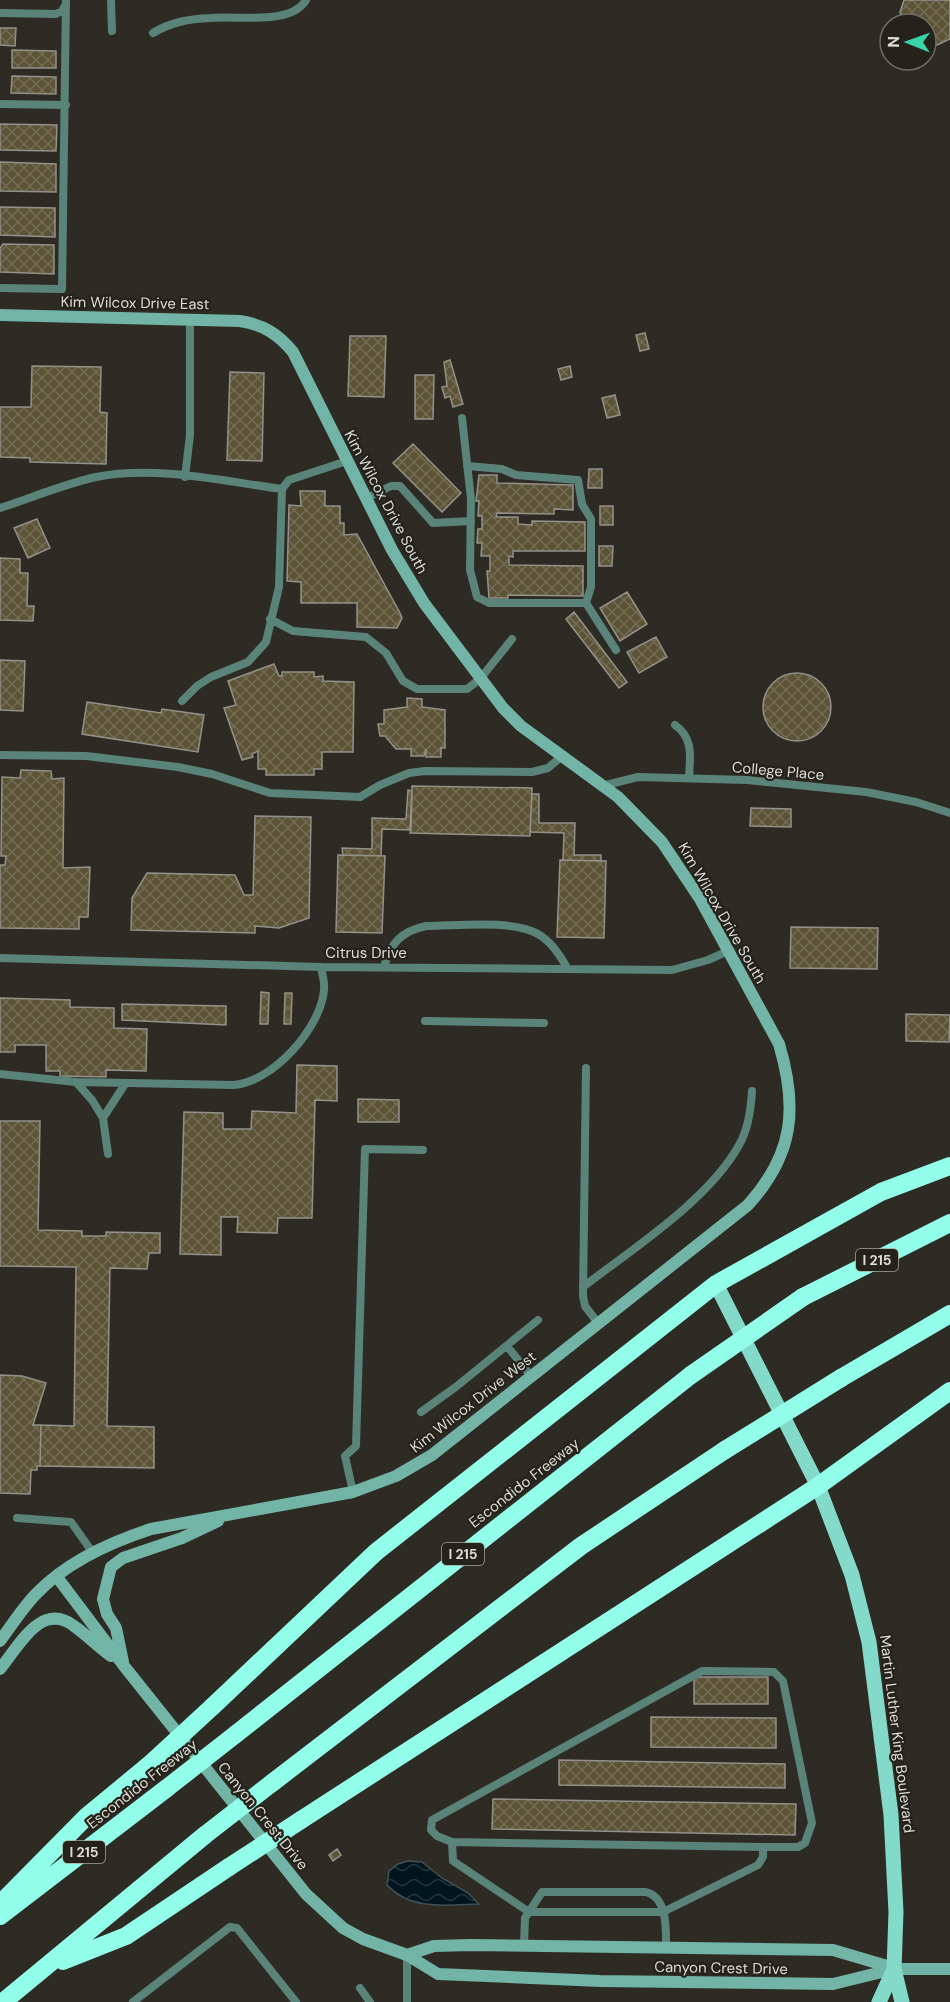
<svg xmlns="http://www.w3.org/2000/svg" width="950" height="2002" font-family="'DM Sans',sans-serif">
<defs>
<pattern id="water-waves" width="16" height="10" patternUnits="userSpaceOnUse" patternTransform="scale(1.5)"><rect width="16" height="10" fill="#00151d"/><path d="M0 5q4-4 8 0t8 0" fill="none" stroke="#25363d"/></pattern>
<pattern id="building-cross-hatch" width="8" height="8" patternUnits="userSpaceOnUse" patternTransform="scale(1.5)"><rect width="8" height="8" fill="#5d5438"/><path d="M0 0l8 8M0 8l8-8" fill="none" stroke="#746c54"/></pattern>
</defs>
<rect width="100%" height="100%" fill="#2e2b24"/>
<!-- water -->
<path fill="url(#water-waves)" stroke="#425155" stroke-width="1.5" d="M408,1861l14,1 20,16 26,15 11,11c-32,1 -68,7 -92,-19l2,-14 9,-7z"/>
<!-- building -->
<path fill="url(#building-cross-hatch)" stroke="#949189" stroke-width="1.5" d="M904,0h46v39l-13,6 -11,-1v-20h-23l-3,-12z
M0,28h16l-1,18 -15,-1z
M12,50l44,1v17h-44z
M12,76l44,1v17l-45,-1z
M0,124l57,1 -1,26 -56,-1z
M0,162l56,2v28l-56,-1z
M0,207l55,1v29l-55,-2z
M3,244l51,1v29l-54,-2v-24z
M645,333l4,16 -9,2 -4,-16z
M350,336h36l-2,61 -36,-1z
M450,360l13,44 -10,3 -3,-11 -5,2 -3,-11 5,-1 -3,-24z
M32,366l69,1 -1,45 7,1 -1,51 -76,-2v-4l-30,-1v-50h31z
M570,366l2,11 -11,3 -3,-11z
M230,372l34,1 -2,88 -35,-1z
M415,375h19l-1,44h-18z
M615,395l5,20 -13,3 -5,-20z
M413,444l48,49 -19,19 -49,-49z
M589,469h13v19h-14z
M479,475h18v8l76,2v25l-19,-1v5l-57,-1 -1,4h22v7l14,1v-4l53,1v29h-72v6l-4,-1v9l74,1v30l-75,-1v3h-19l-2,-27h3v-15h-9l1,-13h-5l1,-14h4v-13h-4l1,-15h-3z
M300,491h25v15h15v17h4v12l13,-1 43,79 2,5 -5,10 -40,-1v-24h-56v-21l-14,-1 2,-76 12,1z
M600,506h13v19h-13z
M37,519l13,29 -22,10 -14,-30z
M599,546h14l-1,20h-13z
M0,558l20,1v14h8l-1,33h7l-1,15 -33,-1z
M627,592l20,32 -27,17 -20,-33z
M574,612l53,70 -8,6 -53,-69z
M656,637l11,20 -28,16 -12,-21z
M0,660l25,1 -2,50 -23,-1z
M274,664l5,12h3v-4h32v5l9,-1v5l31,1 -1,70h-31v17h-8v6h-48v-6h-8v-18l-6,3 1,3 -11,3 -18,-52 12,-3 -8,-24z
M763 707a34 34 0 1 1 68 0a34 34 0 1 1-68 0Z
M407,698l15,1v8l23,3v38h-4v9h-15v-8l-2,7h-13v-7h-15l-11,-13h-5l-2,-12h6v-14l23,-3z
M87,702l74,11 1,-4 42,6 -6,37 -116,-18z
M21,770l30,1 1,8 12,-1 -1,90 27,-1 -2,50h-9v12l-79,-1v-63h5l1,-9h-5l1,-79 18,1z
M412,786l120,2 -2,48 -120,-3z
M408,790l4,1 -1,39 -29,-1 -1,27 -38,-1 -1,-7 30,1v-31l34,1z
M532,794h7v29h36l-1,32h27v6l-38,-1 1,-27 -34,-1z
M751,808l40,1v18l-41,-1z
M255,816l56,1 -2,101 -30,10 -24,-2v7l-124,-3 1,-32 15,-25 88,2 9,20h9z
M338,855l47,1 -3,77 -46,-1z
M560,860l46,1 -2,77 -47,-1z
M791,927l87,1 -1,41 -87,-1z
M261,992l8,1 -1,31h-8z
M285,993h7l-1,31h-7z
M0,998l70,2v7l44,1v20l33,1 -1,42 -40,-1v7l-46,-1v-5h-14v-26h-31v7h-15z
M122,1004l104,2v19l-104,-5z
M906,1014l44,1 -1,27 -43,-1z
M297,1065l40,1v35l-22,-1 -3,118h-34l-1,15 -40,-1 1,-15h-17v38l-41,-1 4,-142 39,1v16h28l1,-18 44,2z
M358,1099l41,1v22h-41z
M0,1121h40l-2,109 44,1v5h24v-4l54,1v20h-11l-2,16 -37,-1 -3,158 47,1v41l-114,-2 1,-41 33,1 2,-159 -76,-1z
M0,1375l22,1 24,7 -13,42h8l-1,41h-3v4h-6l-1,24 -30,-1z
M694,1677h74v27h-74z
M651,1717l125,1v30l-125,-1z
M559,1760l226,4v24l-226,-3z
M493,1799l303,5 -1,31 -303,-6z
M337,1849l4,6 -8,6 -4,-6z"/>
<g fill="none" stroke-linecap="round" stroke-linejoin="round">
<!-- lane -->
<path stroke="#5a837a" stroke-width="8" d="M111,0l1,31
M0,13l56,1 6,-3 4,-7
M153,33c18,-11 36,-14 57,-15 27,-3 81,8 96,-18
M0,104l66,1
M0,288l62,1 4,-289
M462,418l9,81 -1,71 7,27 12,6h97l30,47
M467,466l35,3 14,6 62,5 4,24 9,15v68l-5,16
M185,477l5,-42v-116
M365,499l26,-13h9l33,37 38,-2
M0,508c31,-10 64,-24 96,-31 60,-12 126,4 186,12l7,-9 58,-19
M270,619l23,12 73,6 20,16 17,28 14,8h50l13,-10 32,-40
M182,701l15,-15 14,-9 37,-15 18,-20 13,-55 3,-98
M675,725c19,13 15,33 14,53
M0,755l86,1 92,11 34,7 58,19 90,4 20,-12 29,-12 16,-2 107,1 16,-4 13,-11
M602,786l36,-9 109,3 119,12 50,10 34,11
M0,958l321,9 351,3 36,-10 20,-9
M384,967c6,-24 18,-36 42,-41 31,0 85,-7 112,8 14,8 22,22 30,35
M425,1021l119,2
M586,1068l-3,228 2,10 13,17
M0,1074l76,8 157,3c39,-2 88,-57 91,-95 1,-8 -2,-16 -3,-23
M76,1082l16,18 11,18 22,-34
M103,1118l5,36
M583,1287c49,-38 126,-87 156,-142 9,-15 12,-36 13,-54
M507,1346l24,30
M421,1412l36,-26 81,-66
M353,1492l-8,-36 11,-10 9,-297 58,1
M17,1518l54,4 22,31
M702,1671l72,1 9,9 29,142 -7,20 -7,4h-35l-311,-5 -15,-6 -6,-6 1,-10z
M452,1842l1,19 76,51h134l95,-47 5,-8v-10
M524,1946l1,-28 17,-26h104c22,6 20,37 20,56
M360,1988l10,14
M133,2002l97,-75 7,1 59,74
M407,2002v-47"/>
<!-- secondary -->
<path stroke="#72b4a6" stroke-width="12" d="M0,315l240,6c24,4 38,13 53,31l99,198 32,53 79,105 18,18 97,71 44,45 38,57 79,145c19,64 15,110 -31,161l-316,250 -36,21 -43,16 -202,37c-40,13 -84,33 -114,64 -14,14 -25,32 -37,48
M57,1577l67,89 182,228 37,34 20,11 44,16 31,19 162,7 233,3 61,-15h56
M123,1662l-7,-34 -9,-14 -4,-15 8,-32 12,-9 59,-20 36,-17
M0,1669c19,-23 41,-68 74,-43 13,9 24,21 37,30
M407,1955l27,-9 36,-1 363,5 61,18"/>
<!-- primary -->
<path stroke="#83dac9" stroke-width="15" d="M716,1284l102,202 34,89 17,67 22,173 5,97 -2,57 8,33
M879,2002l15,-33"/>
<!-- highway -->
<path stroke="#92fde8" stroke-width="18" d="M803,1297l147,-74
M841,1378l109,-64
M212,1707l164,-155 340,-268 165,-92 69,-26
M236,1734l455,-359
M272,1783l309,-237 144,-96
M301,1820l517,-334 132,-95
M0,1904l86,-87 63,-52
M0,1916l167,-128
M63,1961l63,-25 103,-69
M3,2002l202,-167"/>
<!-- highway-bridge -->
<path stroke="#92fde8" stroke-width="18" d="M691,1375l112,-78
M725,1450l116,-72
M149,1765l63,-58
M167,1788l69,-54
M205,1835l67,-52
M229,1867l72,-47"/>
</g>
<g text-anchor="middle" stroke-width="4.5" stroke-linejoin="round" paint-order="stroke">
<!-- shield labels -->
<g fill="#24221a" stroke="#a6a49e" stroke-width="1.5">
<rect x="856" y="1249" width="42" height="22" rx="4.5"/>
<rect x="442" y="1543" width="42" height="22" rx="4.5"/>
<rect x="63" y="1841" width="42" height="22" rx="4.5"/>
</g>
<g font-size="14" font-weight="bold" fill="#dddcd7">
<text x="877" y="1265">I 215</text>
<text x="463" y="1559">I 215</text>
<text x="84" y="1857">I 215</text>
</g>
<!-- street labels -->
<g font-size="15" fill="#dddcd7" stroke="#24221a">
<text transform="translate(135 303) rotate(1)" y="5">Kim Wilcox Drive East</text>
<text transform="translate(386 502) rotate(62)" y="5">Kim Wilcox Drive South</text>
<text transform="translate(778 771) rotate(5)" y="5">College Place</text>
<text transform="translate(722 913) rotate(60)" y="5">Kim Wilcox Drive South</text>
<text x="366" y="958">Citrus Drive</text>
<text transform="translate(473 1402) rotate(-38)" y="5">Kim Wilcox Drive West</text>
<text transform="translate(524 1483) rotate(-38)" y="5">Escondido Freeway</text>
<text transform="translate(897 1734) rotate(83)" y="5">Martin Luther King Boulevard</text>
<text transform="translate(142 1784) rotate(-38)" y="5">Escondido Freeway</text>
<text transform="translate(263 1816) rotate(51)" y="5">Canyon Crest Drive</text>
<text transform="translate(721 1968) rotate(1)" y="5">Canyon Crest Drive</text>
</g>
</g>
<!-- north arrow -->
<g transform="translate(908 42) rotate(271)"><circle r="28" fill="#24221a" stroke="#6e6c66" stroke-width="1.5"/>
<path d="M0-4.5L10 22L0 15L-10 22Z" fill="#36d4a7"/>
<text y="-9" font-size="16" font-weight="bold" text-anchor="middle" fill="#dddcd7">N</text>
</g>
</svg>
